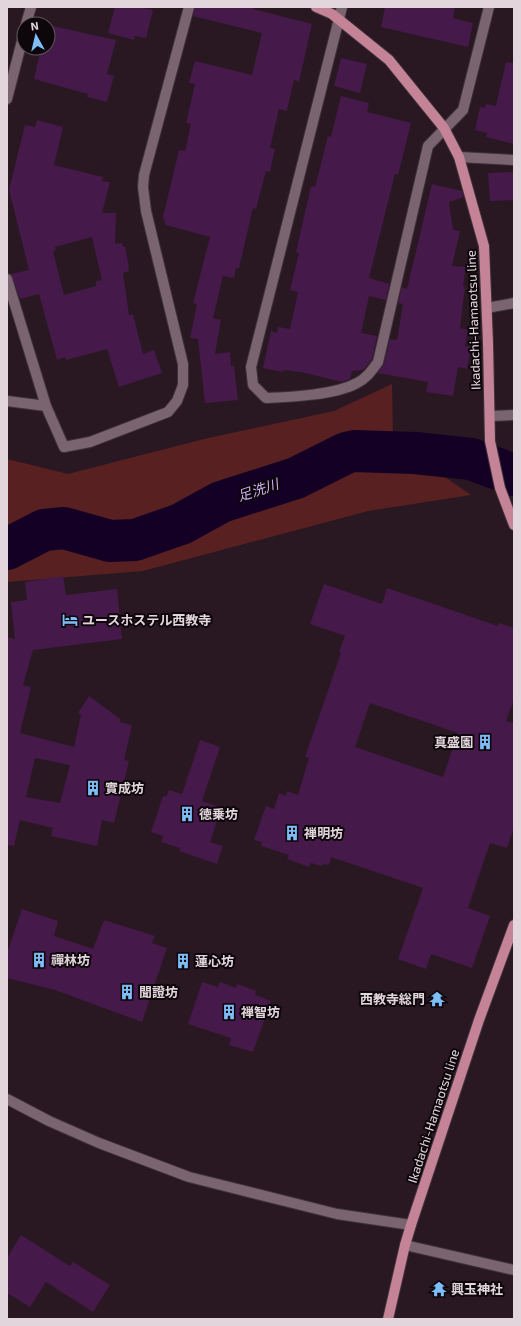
<svg xmlns="http://www.w3.org/2000/svg" width="521" height="1326" font-family="'Exo 2','Noto Sans JP',sans-serif">
<rect width="100%" height="100%" fill="#291822"/>
<!-- green -->
<path fill="#592021" d="M392,384l1,57 78,54 -103,16 -225,60 -136,11v-123l61,15 136,-35 130,-28z"/>
<g fill="none" stroke-linecap="round" stroke-linejoin="round">
<!-- river -->
<path stroke="#140025" stroke-width="42" d="M7,549l37,-19 20,-2 46,13 25,-1 46,-16 40,-22 75,-24 50,-25 8,-2 61,2 56,6 43,16"/>
</g>
<!-- building -->
<path fill="#451949" fill-rule="evenodd" d="M115,7h25l13,3 -7,28 -11,-2 -1,4 -26,-7z
M195,7h59l-1,2 59,15 -13,58 -5,-2 -7,31 -8,-2 -9,39 5,1 -5,23 -4,-1 -10,38 -3,-1 -14,60h-3l-2,10 -11,-2 -10,42 8,2 -6,34 15,-2 1,14h3l4,34 -33,3 -7,-64 -8,-1 7,-34 -4,-1 17,-66 -44,-12 -3,-8 16,-67 6,1 6,-27 -5,-1 9,-39 -6,-1 6,-22 57,14 10,-42 -69,-17z
M385,7h70l-2,11 20,5 -5,24 -87,-20z
M48,25l68,15 -9,34 7,2 -7,26 -20,-5 1,-3 -54,-15 7,-31h7z
M341,58l26,6 -7,29 -26,-7z
M506,62l8,1v81l-28,-7 1,-4 -12,-3 5,-23 5,1 1,-4 10,2z
M341,96l28,7 -2,9 44,11 -13,52 -3,-1 -26,104 20,6 -3,16 -17,-4 -8,37 16,3 -5,23 -9,11 -11,1 -2,8 -8,3 -41,-10 -18,-2v2l-20,-4 8,-37 6,2 1,-6 12,2 8,-37 -8,-2 9,-37 -3,-1 15,-66 4,1 13,-51 3,1z
M37,120l26,7 -9,38 49,12 -1,4 8,1 -8,31h14l-1,31 7,-1 1,4 2,-1 4,21h-1l1,4 -6,2 6,42 4,-1 10,40 11,-4 8,23 -43,14 -12,-38 -41,11 -1,-3 -8,3 -18,-66 -19,5 -9,-25 18,-4 -20,-80 16,-65 10,2zM92,237l10,43 -6,1v5l-32,9 -11,-44 3,-1 -1,-3z
M514,172v28l-24,1 -2,-28z
M432,184l30,7 2,6 -15,5 4,28 7,1 -8,35 14,1 -3,19 2,1 -5,41 8,2 -3,17 6,-1 -4,23 -9,-2 -5,29 -27,-4 2,-10 -50,-9 6,-9 6,-25 7,1 6,-36 -5,-1 4,-16 5,2z
M63,576l3,19 51,-6 5,50 -89,11 -10,35 8,2 -11,46 54,14 7,-32 -3,-2 11,-17 31,23v3l12,3 -8,35 5,1 -15,62 -12,-3 -5,26 -46,-10 2,-8 -33,-8 -6,26 -7,-1v-208l8,2 -4,-37 16,-2 -2,-18zM35,758l35,7 -10,38 -34,-6z
M324,584l58,20 5,-16 111,38 1,-3 15,5v71l-8,22 8,2v104l-7,21 -17,-5 -22,65 22,8 -18,52 -41,-14 -5,15 -28,-10 25,-71 -92,-31 -2,8 -6,-1 -1,2 -11,-3 -2,4 -22,-8 2,-4 -28,-9 1,-4 -8,-2 12,-34 8,3 5,-16 7,3 1,-5 11,4 11,-37 -4,-1 36,-104 -2,-1 6,-16 -35,-12zM370,703l88,30 -15,44 -88,-30z
M200,740l20,7 -18,54 15,5 -2,8 4,1 -9,27 13,4 -6,18 -38,-13 1,-3 -19,-6 2,-6 -12,-4 12,-36 3,1 3,-7 13,4z
M22,909l36,12 -4,15 39,13 11,-29 51,16 -3,7 15,5 -25,74 -87,-32 -48,-12v-25z
M202,982l16,5 2,-5 16,6 1,-4 19,7 -1,4 16,6 -18,51 -24,-7 2,-7 -43,-14z
M21,1235l49,31 3,-4 37,23 -17,27 -47,-30 -16,25 -23,-14v-35z"/>
<g fill="none" stroke-linecap="round" stroke-linejoin="round">
<defs>
<path id="minor" d="M342,7l-91,360 2,18 13,13c25,-1 69,-3 91,-15 10,-5 15,-13 21,-21l50,-216 35,-36 26,-103
M26,24l5,-17
M7,99l17,-66
M459,157l55,3
M7,279l39,127
M487,308l27,-5
M7,401l39,5 18,41 26,-5 78,-30 9,-11 6,-16v-21l-37,-153 -3,-24 1,-12 45,-168
M490,416l24,-1
M7,1099l42,22 50,22 90,34 148,37 74,11
M405,1245l109,25"/>
<path id="primary" d="M316,7l16,7 57,46 55,68 15,29 25,89 4,97 2,98 10,47 14,37
M388,1319l17,-74 6,-20 68,-205 35,-95"/>
</defs>
<!-- minor casing -->
<use href="#minor" stroke="#3f323a" stroke-width="12"/>
<!-- primary casing -->
<use href="#primary" stroke="#3f323a" stroke-width="12"/>
<!-- minor -->
<use href="#minor" stroke="#7a6470" stroke-width="10"/>
<!-- primary -->
<use href="#primary" stroke="#c48397" stroke-width="10"/>
</g>
<!-- icons -->
<defs>
<symbol id="hotel-bare" viewBox="-9 -9 18 18"><path d="M-6-4.5h1.5V1H6V5H4.5V3h-9V5H-6ZM-4 0a1.8 1.8 0 1 1 3.6 0ZM.5 0V-2.5h3Q6-2.5 6 0Z" fill="#7dbef9" stroke="#0d060a" stroke-width="2.5" paint-order="stroke"/></symbol>
<symbol id="building-bare" viewBox="-9 -9 18 18"><path d="M-4-6H4V6H1V3H-1V6H-4ZM-2.5-4.3h1.7v1.8h-1.7ZM.8-4.3h1.7v1.8H.8ZM-2.5-1h1.7V.8h-1.7ZM.8-1h1.7V.8H.8Z" fill="#7dbef9" stroke="#0d060a" stroke-width="2.5" paint-order="stroke"/></symbol>
<symbol id="temple-bare" viewBox="-9 -9 18 18"><path d="M0-6L5-2H3V0L6.5 2.5H4V6H1.5V3h-3V6H-4V2.5H-6.5L-3 0V-2H-5Z" fill="#7dbef9" stroke="#0d060a" stroke-width="2.5" paint-order="stroke"/></symbol>
</defs>
<g fill-rule="evenodd">
<use href="#hotel-bare" x="59" y="609" width="22" height="22"/>
<use href="#building-bare" x="474" y="731" width="22" height="22"/>
<use href="#building-bare" x="82" y="777" width="22" height="22"/>
<use href="#building-bare" x="176" y="803" width="22" height="22"/>
<use href="#building-bare" x="281" y="822" width="22" height="22"/>
<use href="#building-bare" x="28" y="949" width="22" height="22"/>
<use href="#building-bare" x="172" y="950" width="22" height="22"/>
<use href="#building-bare" x="116" y="981" width="22" height="22"/>
<use href="#temple-bare" x="426" y="988" width="22" height="22"/>
<use href="#building-bare" x="218" y="1001" width="22" height="22"/>
<use href="#temple-bare" x="428" y="1278" width="22" height="22"/>
</g>
<g text-anchor="middle" stroke-width="4" stroke-linejoin="round" paint-order="stroke">
<!-- street labels -->
<g font-size="13" fill="#e2d6dc" stroke="#0d060a">
<text transform="translate(473 320) rotate(-92)" y="5">Ikadachi-Hamaotsu line</text>
<text transform="translate(433 1116) rotate(-72)" y="5">Ikadachi-Hamaotsu line</text>
</g>
<!-- poi labels -->
<g font-size="13" font-weight="bold" fill="#e2d6dc" stroke="#0d060a" text-anchor="start">
<text x="82" y="625">ユースホステル西教寺</text>
<text x="473" y="747" text-anchor="end">真盛園</text>
<text x="105" y="793">實成坊</text>
<text x="199" y="819">徳乗坊</text>
<text x="304" y="838">禅明坊</text>
<text x="51" y="965">禪林坊</text>
<text x="195" y="966">蓮心坊</text>
<text x="139" y="997">聞證坊</text>
<text x="425" y="1004" text-anchor="end">西教寺総門</text>
<text x="241" y="1017">禅智坊</text>
<text x="451" y="1294">興玉神社</text>
</g>
<!-- water labels -->
<g font-size="14" font-style="italic" fill="#ceaff5" stroke="#0d060a">
<text transform="translate(258 490) rotate(-18)" y="5">足洗川</text>
</g>
</g>
<!-- border -->
<rect width="521" height="1326" fill="none" stroke="#e2d6dc" stroke-width="16"/>
<!-- north arrow -->
<g transform="translate(36 36) rotate(352)"><circle r="19" fill="#0d060a" stroke="#62595e"/>
<path d="M0-3L7 15L0 10L-7 15Z" fill="#7dbef9"/>
<text y="-6" font-size="11" font-weight="bold" text-anchor="middle" fill="#e2d6dc">N</text>
</g>
</svg>
